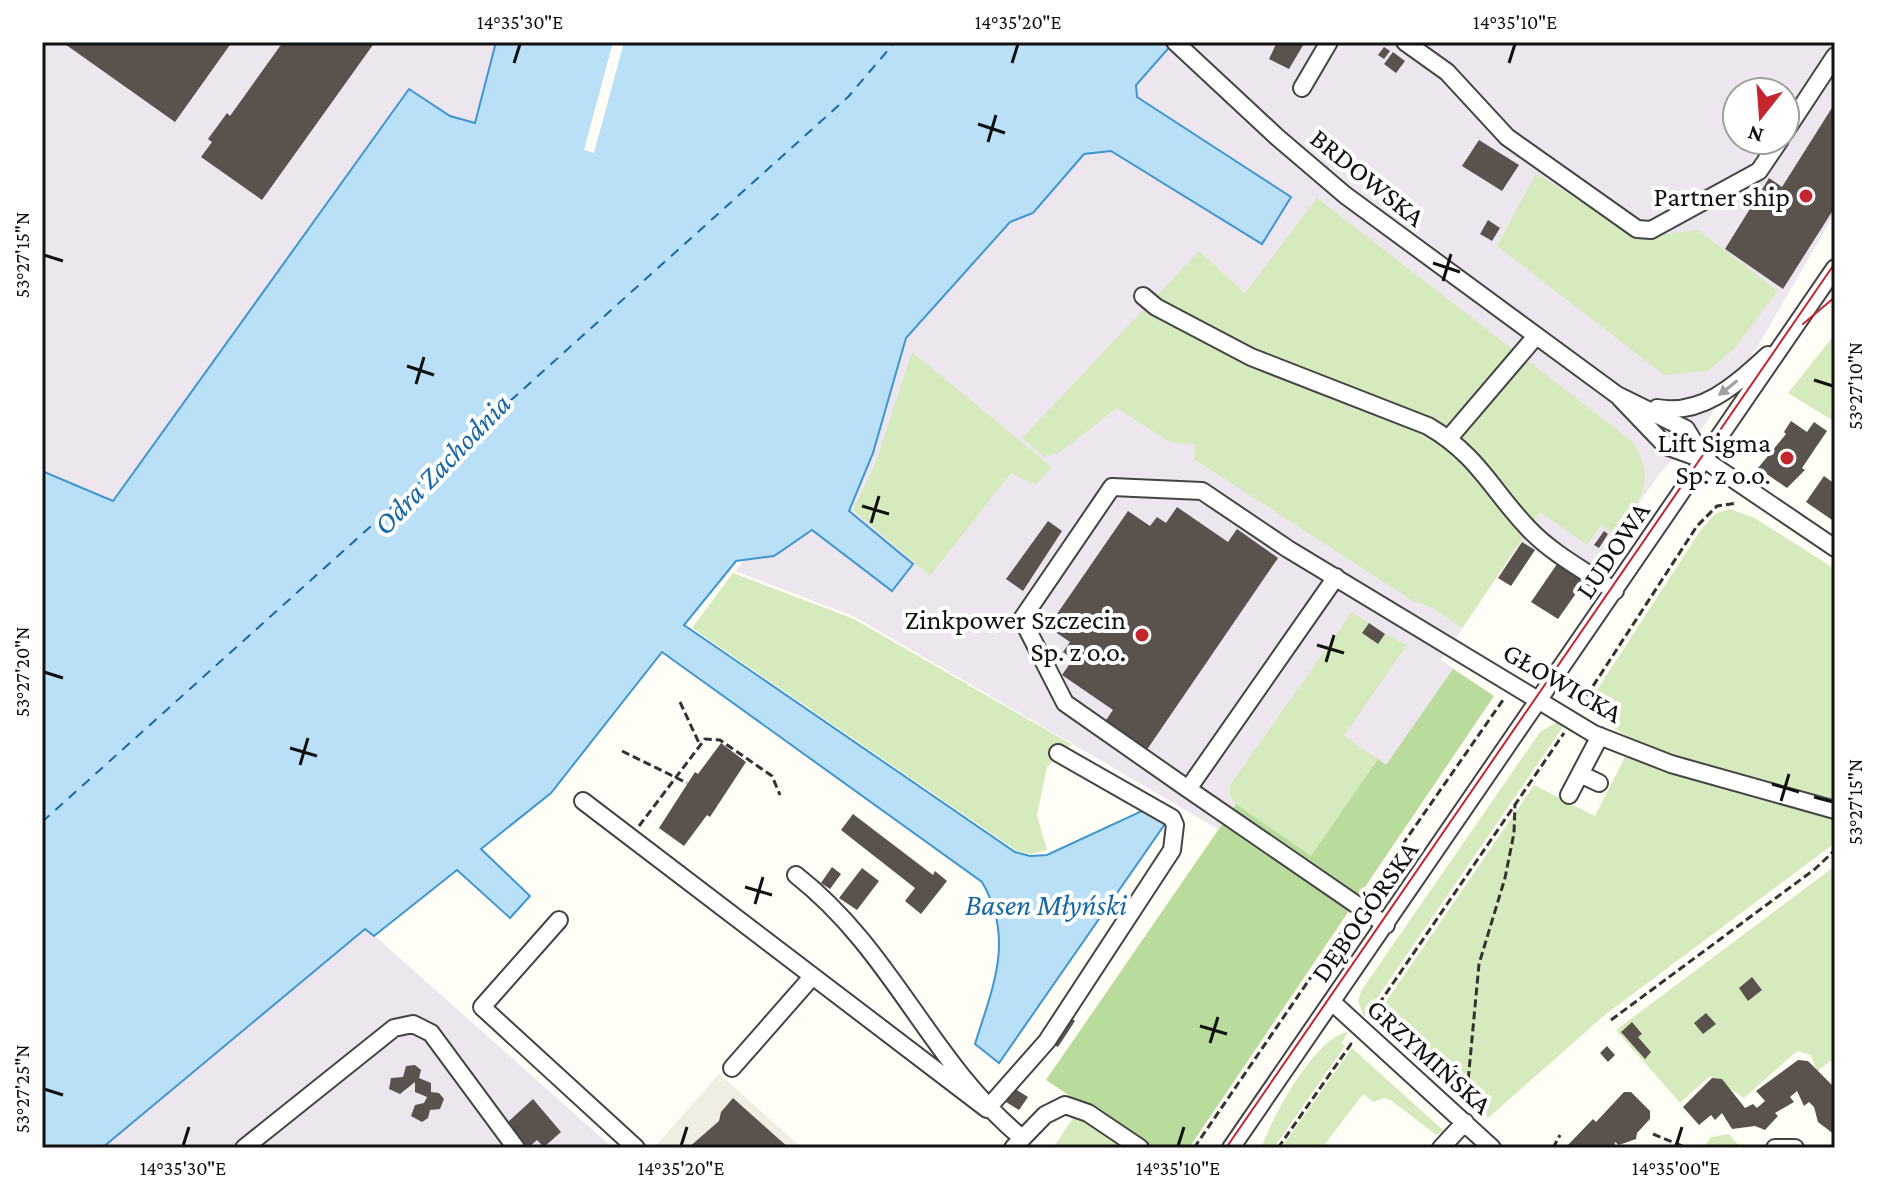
<svg xmlns="http://www.w3.org/2000/svg" width="1877" height="1190" font-family="'Crimson Pro',serif">
<rect width="100%" height="100%" fill="#fffdf5"/>
<!-- industrial -->
<path fill="#eee6ef" fill-rule="evenodd" d="M42,42h454l-21,82 -25,-8 -42,-27 -296,412 -70,-30z
M1146,42h689v171l-76,131 -54,80 -45,49 -76,109 -63,-40 -80,118 53,36 -139,191 -119,-83 -18,25 -363,-212 -120,-46 28,-33 131,-207zM1737,92h48v48h-48z
M366,928l247,220h-511z"/>
<!-- green -->
<path fill="#d5ebbd" d="M1536,173l101,64 61,-7 80,61 -44,58 -26,22 -44,4 -167,-129z
M1317,198l316,244c25,40 6,58 -17,93l-15,-10 -14,20 -47,-33 -78,116 -29,-20 -20,-7 -219,-142 1,-15 -24,-1 -54,-35 -57,44 -16,5 -22,-19 177,-187 46,42z
M1835,334v88l-47,-29z
M912,352l140,115 -16,18 -25,-12 -81,103 -77,-66 23,-48z
M1729,509l24,8 82,52v233l-190,-55 -61,-37 116,-179 15,-17z
M733,573l121,46 217,125 -24,23 -10,48 10,35 -16,4 -14,-3 -325,-223z
M1352,612l17,11 -7,10 15,11 8,-10 22,11 -63,91 34,23 -67,98 -75,-53 -6,-8v-11z
M1555,723l10,1 -201,293 -6,-16 3,-10 179,-259z
M1625,757l210,61v25l-229,171 -118,104 -111,-103 157,-230 61,31z
M1835,866v195h-5l-13,11 -6,-17 -14,-4 -53,47 -34,-22 -30,27 -64,-73z
M1348,1032l-6,11 3,3 -70,100h-13c11,-30 54,-110 86,-114z
M1352,1048l92,83 -8,4 -44,-34 -7,-3 -12,4 -10,-8 -41,54h-41z
M1075,1115l47,33h-69z
M1729,1134l12,14h-38l8,-11z"/>
<!-- forest -->
<path fill="#b9dc9c" d="M1453,669l41,27 -305,452h-41l-102,-68 190,-276 75,52 67,-97 8,6z"/>
<!-- plaza -->
<path fill="#f1ede2" d="M719,1074l83,74h-13l-56,-50 -12,14 -2,9 -31,27h-34z"/>
<!-- water -->
<path fill="#b9e0f7" stroke="#3f96cf" stroke-width="2" d="M496,42h678l-38,43 1,12 154,100 -29,47 -151,-93 -27,3 -51,59 -23,9 -104,116 -33,115 -24,58 64,53 -21,27 -80,-61 -38,26 -38,5 -52,64 331,227 15,4 17,-1 99,-46 21,12 -168,242 -24,-19c18,-58 40,-105 7,-162l-320,-230 -111,141 -70,56 49,47 -20,22 -53,-48 -83,66 -9,-7 -263,219h-60v-677l71,30 296,-412 41,27 25,7z"/>
<!-- pier -->
<path fill="#fffdf5" d="M613,42h11l-30,111 -10,-3z"/>
<g fill="none" stroke-linecap="round" stroke-linejoin="round">
<!-- ferry -->
<path stroke="#1768a6" stroke-width="2" stroke-dasharray="10 8" stroke-linecap="butt" d="M42,822l806,-725 47,-55"/>
</g>
<!-- building -->
<path fill="#5a524d" d="M62,42h170l-57,80z
M283,42h92l-113,158 -61,-43 11,-15 -4,-3 19,-26 3,3z
M1277,42h28l-16,27 -20,-10z
M1384,47l6,4 -6,8 -6,-4z
M1393,52l12,9 -9,12 -12,-9z
M1835,103v104l-52,82 -58,-40 44,-71 13,9z
M1479,140l40,25 -17,26 -40,-25z
M1488,220l12,8 -8,13 -12,-7z
M1791,421l16,11 7,-10 13,9 -25,37 3,2 -18,18 -29,-20 28,-34 -2,-2z
M1824,476l11,8v38l-29,-20z
M1177,507l51,35 9,-13 41,29 -132,193 -42,-28 9,-13 -51,-35 11,-16 -10,-7 7,-10 -22,-15 80,-116 22,15 7,-9 9,6z
M1048,521l14,10 -39,60 -17,-12z
M1604,531l4,3 -9,14 -5,-3z
M1522,542l13,8 -24,36 -13,-8z
M1557,564l27,18 -26,37 -27,-17z
M1369,623l16,11 -7,10 -16,-11z
M721,743l25,19 -36,55 -3,-2 -23,31 -25,-18 36,-56 3,2z
M853,814l80,61 2,-4 12,10 -26,33 -16,-13 10,-13 -74,-58z
M832,867l9,7 -11,15 -9,-6z
M862,868l17,13 -22,29 -18,-12z
M1752,977l10,13 -14,11 -9,-13z
M1706,1013l10,11 -13,10 -9,-11z
M1070,1017l5,4 -17,26 -6,-3z
M1632,1022l10,12 -4,3 13,15 -6,7 -24,-27z
M1607,1046l8,9 -7,7 -8,-9z
M1798,1060l10,1 27,27v47l-17,-13 -4,-15 -5,-5 -5,4 -7,-15 -7,6 4,5 -19,11 3,3 -13,14 -10,-4 -23,3 -10,-16 -7,7 -4,-5 -12,10 -16,-18 29,-29 10,1 23,29 8,-4 4,4 8,-7 -9,-10z
M415,1065l6,5 -2,8 12,5v9l8,1 5,6 -4,10 -10,1 -2,8 -6,4 -11,-6 4,-11 9,-2 3,-6 -12,-5v-10l-15,12 -11,-5 2,-11 12,-1 3,-11z
M1015,1089l13,8 -9,13 -13,-8z
M1624,1092h7l19,19v8l-13,14 -1,6 -17,6 -4,-3 -1,6h-49l28,-29 3,3z
M733,1098l56,50h-101l31,-27 2,-9z
M533,1099l28,33 -17,15 -7,-7 -9,8 -21,-25z"/>
<g fill="none" stroke-linecap="round" stroke-linejoin="round">
<defs>
<path id="minor" d="M1175,42l102,95 68,58 272,200 69,34 19,31
M1405,42l42,30 60,65 130,92 14,1 108,-59 21,-31
M1302,88l27,-46
M1785,132l50,-76
M1143,296l13,11 95,50 177,69c50,29 63,63 100,102 23,25 59,44 87,63
M1620,398l46,48 39,14 130,88
M1657,408c46,8 79,-24 111,-53
M1449,438l87,-102
M1336,577l-148,212 -123,-86 -43,-84 90,-132 90,4 86,58 306,185 77,30 164,46
M1580,774l19,9
M1188,789l198,136
M1569,795l31,-59
M583,801l404,308 60,-68 125,-191 3,-25 -3,-7 -114,-65
M796,875c98,77 133,186 226,263
M559,920l-77,87 154,141
M1332,1002l160,146
M732,1068l79,-90
M244,1148l150,-120 19,-4 18,9 85,115
M1013,1148l32,-33 20,-10 23,8 52,35
M1231,1148l604,-880
M1441,1148l24,-26
M1775,1148h20"/>
</defs>
<!-- minor casing -->
<use href="#minor" stroke="#444" stroke-width="20"/>
<!-- path -->
<path stroke="#333" stroke-width="3" stroke-dasharray="8 4" stroke-linecap="butt" d="M680,702l19,41
M1580,706l117,-180 20,-20 20,-3
M622,751l65,32
M639,826l66,-87 15,1 52,36 8,19
M1368,894l135,-194
M1372,1014l192,-281
M1611,1020l204,-151 20,-19
M1466,1103l13,-139 26,-86 9,-45 1,-28
M1653,1134l34,14
M1194,1148l156,-228
M1278,1148l73,-104 3,2
M1553,1148l7,-13"/>
<!-- minor -->
<use href="#minor" stroke="#fff" stroke-width="16"/>
<!-- tram -->
<path stroke="#c4262e" stroke-width="2" d="M1803,324l32,-27
M1226,1148l609,-885"/>
</g>
<!-- one-way arrows -->
<defs><path id="oneway-solid" d="M-6-.8H1V-3.2L6.5 0L1 3.2V.8H-6Z" transform="scale(2)"/></defs>
<use fill="#a0a0a0" href="#oneway-solid" transform="translate(1728 388) rotate(142)"/>
<!-- ticks -->
<path fill="none" stroke="#111" stroke-width="3" d="M514,63l6,-19M1012,63l6,-19M1509,63l6,-19M978,124l27,9M988,142l8,-27M44,255l19,6M1433,263l27,9M1443,281l8,-27M407,366l27,9M1814,380l19,6M416,384l8,-27M862,506l27,8M871,523l8,-27M1317,645l27,8M1326,662l8,-27M44,672l19,6M290,748l27,8M300,765l8,-27M1772,784l27,8M1814,797l19,5M1781,801l8,-27M745,887l27,8M755,904l8,-27M1200,1026l27,8M1210,1043l8,-26M44,1089l19,6M183,1146l6,-19M681,1146l6,-19M1178,1146l6,-19M1676,1146l6,-19"/>
<!-- markers -->
<g fill="#c4262e" stroke="#fff" stroke-width="3">
<circle cx="1806" cy="196" r="8"/>
<circle cx="1787" cy="458" r="8"/>
<circle cx="1142" cy="635" r="8"/>
</g>
<g text-anchor="middle" stroke-width="8" stroke-linejoin="round" paint-order="stroke">
<!-- street labels -->
<g font-size="28" fill="#111" stroke="#fff">
<text transform="translate(1368 177) rotate(39)" y="10">BRDOWSKA</text>
<text transform="translate(1612 550) rotate(-56)" y="10">LUDOWA</text>
<text transform="translate(1563 682) rotate(30)" y="10">GŁOWICKA</text>
<text transform="translate(1364 911) rotate(-55)" y="10">DĘBOGÓRSKA</text>
<text transform="translate(1430 1056) rotate(42)" y="10">GRZYMIŃSKA</text>
</g>
<!-- poi labels -->
<g font-size="28" fill="#111" stroke="#fff" text-anchor="end">
<text x="1790" y="206">Partner ship</text>
<text x="1771" y="452">Lift Sigma<tspan x="1771" dy="32">Sp. z o.o.</tspan></text>
<text x="1126" y="629">Zinkpower Szczecin<tspan x="1126" dy="32">Sp. z o.o.</tspan></text>
</g>
<!-- water labels -->
<g font-size="30" font-style="italic" fill="#1768a6" stroke="#fff">
<text transform="translate(442 464) rotate(-46)" y="10">Odra Zachodnia</text>
<text x="1046" y="915">Basen Młyński</text>
</g>
</g>
<!-- border -->
<rect width="1877" height="1190" fill="none" stroke="#ffffff" stroke-width="88"/>
<!-- north arrow -->
<g transform="translate(1761 116) rotate(197)"><circle r="38" fill="#ffffff" stroke="#a0a0a0" stroke-width="2"/>
<path d="M0-6L14 30L0 20L-14 30Z" fill="#c4262e"/>
<text y="-12" font-size="22" font-weight="bold" text-anchor="middle" fill="#111111">N</text>
</g>
<rect x="44" y="44" width="1789" height="1102" fill="none" stroke="#111" stroke-width="3"/>
<g font-size="20" text-anchor="middle" fill="#111">
<text x="520" y="29">14°35'30"E</text>
<text x="1018" y="29">14°35'20"E</text>
<text x="1515" y="29">14°35'10"E</text>
<text transform="translate(22 255) rotate(-90)" y="7">53°27'15"N</text>
<text transform="translate(1855 386) rotate(-90)" y="7">53°27'10"N</text>
<text transform="translate(22 672) rotate(-90)" y="7">53°27'20"N</text>
<text transform="translate(1855 802) rotate(-90)" y="7">53°27'15"N</text>
<text transform="translate(22 1089) rotate(-90)" y="7">53°27'25"N</text>
<text x="183" y="1175">14°35'30"E</text>
<text x="681" y="1175">14°35'20"E</text>
<text x="1178" y="1175">14°35'10"E</text>
<text x="1676" y="1175">14°35'00"E</text>
</g>
</svg>
